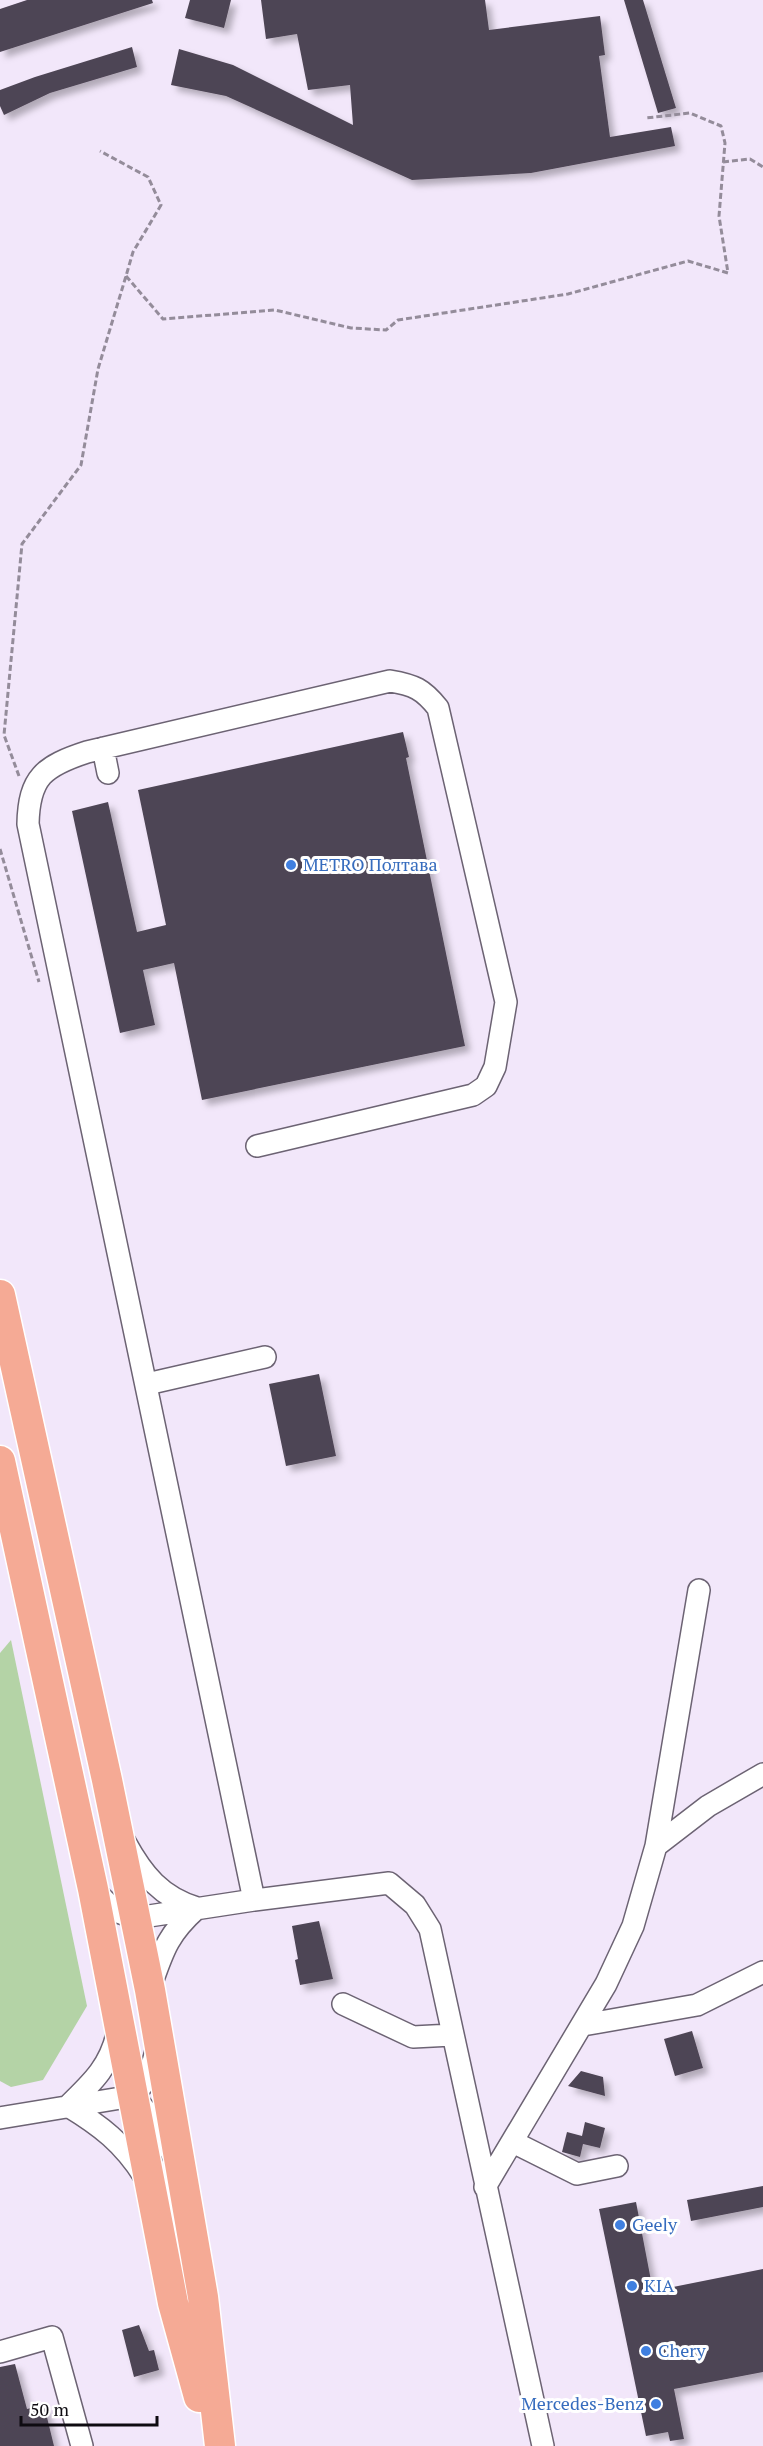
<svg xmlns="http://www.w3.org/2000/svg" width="763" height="2446" font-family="'PT Serif',serif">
<defs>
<filter id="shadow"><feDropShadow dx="5.5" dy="5.5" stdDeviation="3" flood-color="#0004"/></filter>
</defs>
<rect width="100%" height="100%" fill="#f2e7fa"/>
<!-- green -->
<path fill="#b4d3a6" d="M11,1640l76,366 -44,74 -32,7 -11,-6v-428z"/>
<!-- building -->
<path fill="#4e4554" filter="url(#shadow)" d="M27,0h125l1,3 -153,49v-43z
M190,0h41l-7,28 -39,-10z
M261,0h224l4,30 111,-14 5,39 -6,1 11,81 61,-10 4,19 -144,27 -119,7 -186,-84 -55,-11 8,-36 54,16 120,60 -3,-40 -42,5 -11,-56 -31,5z
M624,0h19l33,108 -18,5z
M132,47l5,20 -87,26 -46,22 -4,-9v-16l35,-13z
M403,732l6,25 -3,1 59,288 -263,54 -28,-137 -31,7 12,55 -35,8 -48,-222 36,-9 29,130 29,-7 -28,-135z
M319,1374l17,82 -50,10 -17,-82z
M319,1921l14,58 -33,6 -5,-25 3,-1 -6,-33z
M692,2031l11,37 -28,8 -11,-37z
M581,2071l22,6 2,19 -37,-10z
M585,2122l20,6 -5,20 -17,-4 -3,13 -18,-5 5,-20 15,4z
M763,2186v21l-72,14 -4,-21z
M636,2202l17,89 110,-22v103l-89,17 10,50 -14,2 -2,-9 -22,4 -47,-227z
M139,2325l10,26 5,-1 5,20 -25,7 -12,-47z
M15,2364l12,45 17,-4 10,41h-54v-79z"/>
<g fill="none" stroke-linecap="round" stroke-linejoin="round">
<defs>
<path id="minor" d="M103,748l5,25
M147,1384l118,-27
M125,1842c18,33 36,55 72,66
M656,1846l52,-40 55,-32
M93,1889l22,22 21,7 118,-18 135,-17 26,22 15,24 113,517
M254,1900l-226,-1076c1,-47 16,-58 59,-72l303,-71c24,4 33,8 48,27l68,294 -11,65 -9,19 -13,9 -216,51
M150,1988c13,-37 17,-53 47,-80
M343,2004l70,33 39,-2
M583,2025l114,-20 66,-33
M118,2030c-7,35 -25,52 -50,76 33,20 55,37 76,70
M133,2096c14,-14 20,-30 24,-50
M135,2098l16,19 23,40
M0,2118l133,-22
M513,2142l64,32 40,-8
M485,2187l121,-203 27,-58 23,-80 43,-256
M0,2352l52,-15 30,109"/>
<path id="highway" d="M0,1295l107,485 43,210 53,307 17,149
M0,1461l93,428 80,414 26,94"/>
</defs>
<!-- minor casing -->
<use href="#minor" stroke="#6c6373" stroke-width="24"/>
<!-- highway casing -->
<use href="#highway" stroke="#fff" stroke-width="33"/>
<!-- path -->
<path stroke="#948c9a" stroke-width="3" stroke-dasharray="6 3" stroke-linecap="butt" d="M723,162l27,-3 13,8
M126,276l37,43 112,-9 76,18 35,2 12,-10 170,-26 120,-33 40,12 -9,-57 6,-73 -4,-17 -31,-13 -44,5
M19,776l-15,-41 18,-191 59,-79 17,-96 28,-93 7,-24 28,-47 -13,-28 -48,-26
M0,849l39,133"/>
<!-- minor -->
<use href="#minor" stroke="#fff" stroke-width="21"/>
<!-- highway -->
<use href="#highway" stroke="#f5aa95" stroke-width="30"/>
</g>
<!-- markers -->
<g fill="#3f7fe0" stroke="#fff" stroke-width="2">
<circle cx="291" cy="865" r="6"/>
<circle cx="620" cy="2225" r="6"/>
<circle cx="632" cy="2286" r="6"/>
<circle cx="646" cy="2351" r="6"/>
<circle cx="656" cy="2404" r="6"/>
</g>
<g text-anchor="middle" stroke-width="6" stroke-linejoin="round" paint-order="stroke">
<!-- shop labels -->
<g font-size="18" fill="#366cbe" stroke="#fff" text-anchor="start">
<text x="303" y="871">METRO Полтава</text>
<text x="632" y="2231">Geely</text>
<text x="644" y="2292">KIA</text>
<text x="658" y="2357">Chery</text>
<text x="644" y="2410" text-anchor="end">Mercedes-Benz</text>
</g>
</g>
<!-- scale -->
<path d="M21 2416v9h136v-9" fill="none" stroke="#0e0b11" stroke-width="3"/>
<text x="30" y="2416" font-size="18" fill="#0e0b11" stroke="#ffffff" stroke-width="4.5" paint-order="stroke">50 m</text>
</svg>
